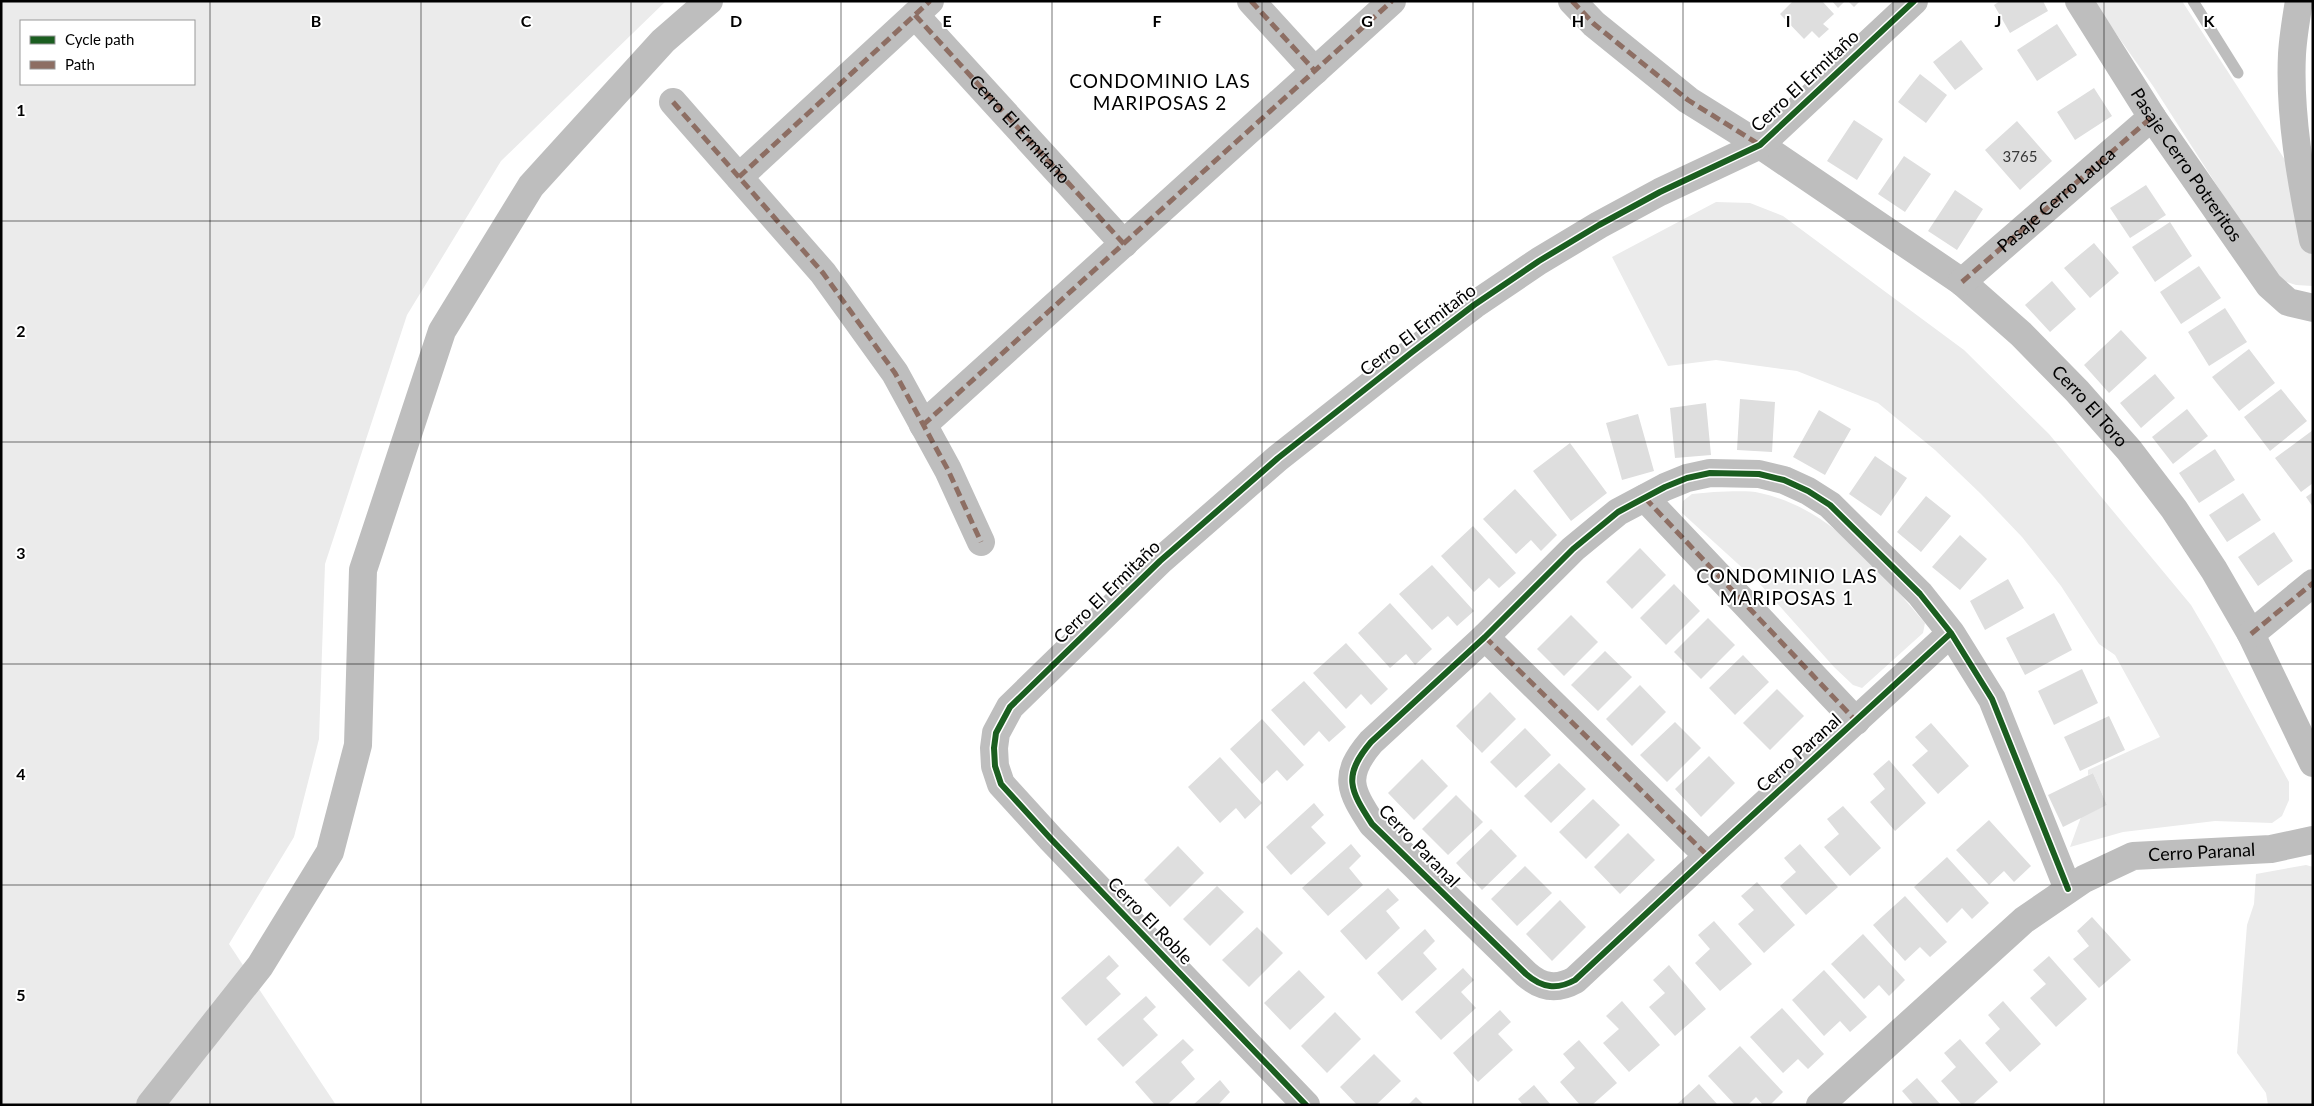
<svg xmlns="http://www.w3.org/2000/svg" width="2314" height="1106" font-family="Lato,sans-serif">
<rect width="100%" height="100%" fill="#fff"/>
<!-- green -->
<path fill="#ebebeb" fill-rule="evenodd" d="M1,1h665l-165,160 -94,154 -82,249 -6,175 -25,98 -65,107 107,161h-335zM21,21h173v63h-173z
M2093,1h89l131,202v83l-17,-1 -19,-6 -124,-193z
M1716,202l34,1 33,13 181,134 85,84 142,171 23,39 75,138v18l-7,16 -10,7 -57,-2 -92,11 -53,15 11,-30 26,-12 -14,-32 -5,2v-5l72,-33 -45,-82 -16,-11 -38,-58 -39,-49 -41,-43 -46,-44 -57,-47 -81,-32 -81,-11 -48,6 -56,-109z
M1714,492c14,0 32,-2 46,1 71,15 120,78 165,130l-2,10 -61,55 -9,-3 -19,-18 -75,-84 -77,-70 1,-12 9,-7z
M2306,865l7,2v238h-45l-2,-12 -29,-40 10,-128 7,-21 2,-30z"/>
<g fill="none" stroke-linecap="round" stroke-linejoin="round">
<!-- stream -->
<path stroke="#bdbdbd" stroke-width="11" d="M2193,1l45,72"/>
</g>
<!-- building -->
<path fill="#dedede" d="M1793,1h29l12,13 -11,10 6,5 -10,9 -7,-7 -8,8 -24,-25z
M1832,1h13l-7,7z
M1848,1h12l-6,6z
M2000,1h43l5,10 -38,22 -16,-28z
M2057,24l20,31 -40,26 -20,-31z
M1961,40l22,29 -28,21 -22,-28z
M1920,74l27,21 -21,28 -28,-21z
M2094,88l18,28 -37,24 -18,-28z
M1854,120l29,19 -26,41 -30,-19z
M2017,121l35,40 -32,29 -35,-40z
M1904,156l27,18 -26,38 -27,-18z
M2146,185l20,30 -36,23 -20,-30z
M1955,190l28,19 -26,41 -29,-19z
M2170,222l22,34 -37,26 -23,-35z
M2094,243l25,30 -29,25 -26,-30z
M2199,266l22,32 -40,26 -21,-32z
M2052,281l24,28 -26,23 -25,-27z
M2225,308l22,34 -38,24 -21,-34z
M2121,330l26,28 -38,35 -25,-28z
M2249,349l26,34 -36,28 -27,-34z
M2155,374l20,24 -34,30 -21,-25z
M2281,389l26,32 -37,30 -26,-34z
M1740,399l35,3 -3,50 -35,-2z
M1706,403l5,52 -36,3 -5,-50z
M2187,409l21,27 -35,28 -21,-27z
M1819,410l32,19 -26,46 -32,-18z
M1638,414l16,57 -32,9 -16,-57z
M2313,430v53l-12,9 -26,-34z
M1570,443l37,50 -36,28 -38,-50z
M2215,449l20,31 -36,23 -20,-30z
M1875,456l32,22 -26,38 -32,-22z
M1515,489l42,46 -16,16 -10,-11 -15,14 -33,-35z
M2313,492v15l-7,-10z
M2243,493l18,27 -34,22 -18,-27z
M1926,496l25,20 -30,36 -24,-20z
M1473,526l43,47 -17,15 -10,-10 -15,14 -33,-36z
M2274,532l19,29 -35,25 -20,-29z
M1960,535l27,24 -27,31 -28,-23z
M1640,548l26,27 -34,34 -26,-27z
M1432,565l42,46 -17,15 -9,-10 -16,14 -33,-36z
M2008,579l16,29 -39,22 -15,-29z
M1674,584l26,27 -34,34 -26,-27z
M1390,603l42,46 -17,16 -9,-11 -16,14 -32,-35z
M2054,613l18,37 -47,25 -19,-37z
M1571,615l27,27 -34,34 -27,-27z
M1708,618l27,27 -34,34 -27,-27z
M1346,643l42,46 -17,16 -10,-11 -15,15 -33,-36z
M1605,651l27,26 -34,34 -27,-26z
M1743,655l26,27 -34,33 -26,-27z
M2082,669l16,34 -44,22 -16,-34z
M1304,681l42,46 -17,15 -10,-11 -15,15 -33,-36z
M1640,685l26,27 -34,34 -26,-27z
M1777,689l27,27 -34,34 -27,-27z
M1490,692l26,27 -34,34 -26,-27z
M2109,716l16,34 -45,21 -16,-34z
M1262,719l42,46 -17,16 -10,-11 -15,14 -32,-35z
M1675,722l26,26 -34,34 -27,-27z
M1931,723l38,43 -31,28 -26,-29 16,-14 -13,-14z
M1525,728l26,27 -35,33 -26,-26z
M1709,756l26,27 -34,34 -26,-28z
M1220,757l42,46 -17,16 -9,-11 -16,15 -32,-36z
M1422,759l26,27 -34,34 -26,-27z
M1889,760l37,43 -31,28 -25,-29 15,-13 -12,-15z
M1559,763l27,26 -35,34 -27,-27z
M2093,773l14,32 -44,22 -15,-32z
M1456,795l27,27 -35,33 -26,-26z
M1593,799l27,26 -34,34 -27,-27z
M1314,803l10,12 -13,12 15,16 -35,32 -25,-28z
M1843,806l38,42 -31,28 -26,-29 15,-13 -12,-15z
M1989,820l42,46 -17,16 -10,-11 -15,14 -33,-35z
M1491,829l26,27 -35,34 -26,-27z
M1628,833l27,27 -35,34 -26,-27z
M1351,844l10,12 -12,12 14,17 -35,31 -26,-28z
M1800,844l38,43 -32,28 -26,-29 16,-14 -12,-14z
M1178,846l26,27 -34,34 -26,-27z
M1947,857l42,46 -17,16 -10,-11 -15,15 -33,-36z
M1525,866l27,27 -35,33 -26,-27z
M1757,882l38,43 -31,28 -26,-29 16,-14 -13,-14z
M1217,886l27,26 -34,34 -27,-27z
M1388,888l11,12 -13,11 14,17 -34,32 -26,-29z
M1905,896l42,46 -17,15 -10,-10 -15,14 -32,-36z
M1560,900l26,27 -34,34 -26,-27z
M2092,917l39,43 -32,28 -26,-29 16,-13 -12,-15z
M1714,921l38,43 -32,27 -25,-28 15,-14 -12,-14z
M1257,927l26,26 -34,34 -27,-27z
M1425,929l10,12 -12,12 14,16 -35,32 -25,-28z
M1863,934l42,46 -16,16 -10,-11 -15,14 -33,-35z
M1109,955l10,11 -13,12 15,16 -35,32 -25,-28z
M2049,956l38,43 -31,28 -26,-29 16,-14 -13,-14z
M1669,965l37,44 -31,27 -26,-29 16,-14 -12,-13z
M1463,968l11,12 -13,12 15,16 -35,32 -26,-28z
M1299,970l26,27 -35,33 -26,-27z
M1824,970l43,47 -17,15 -10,-11 -16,15 -32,-36z
M1146,996l10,11 -13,12 15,16 -35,32 -26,-28z
M1622,1001l38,44 -31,27 -26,-29 16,-14 -13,-13z
M2003,1001l38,43 -31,28 -25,-29 15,-14 -12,-14z
M1782,1008l42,46 -16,15 -10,-10 -15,14 -33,-36z
M1500,1010l11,12 -13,12 15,16 -35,32 -25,-29z
M1335,1012l26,27 -34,34 -26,-27z
M1183,1039l11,11 -13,12 14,17 -28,26h-12l-20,-23z
M1960,1039l38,43 -26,23h-10l-21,-24 15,-14 -12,-14z
M1579,1040l38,43 -25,22h-12l-20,-23 15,-14 -12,-14z
M1740,1046l43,46 -13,13h-7l-7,-8 -8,8h-13l-27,-29z
M1374,1054l27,27 -25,24h-19l-17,-18z
M1917,1078l24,27h-27l-12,-14z
M1220,1080l10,12 -12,13h-25z
M1699,1084l19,21h-42z
M1534,1085l17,20h-28l-5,-6z
M1416,1097l8,8h-16z"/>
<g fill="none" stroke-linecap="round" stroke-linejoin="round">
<!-- street -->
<g stroke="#bebebe" stroke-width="28">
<path d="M1251,1l64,70"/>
<path id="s1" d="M1572,1l22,23 94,76 72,45 202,137 59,52 56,57 52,59 45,59 40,61 37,64 62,129"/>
<path id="s2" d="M2079,1l73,116 117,168 19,17 25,6"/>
<path d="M2299,1c-3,18 -6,36 -7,53 -3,60 9,127 21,186"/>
<path d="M915,15l209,229"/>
<path d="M673,102l150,171 72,100 53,97 33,72"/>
<path d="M739,177l191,-176"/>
<path id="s3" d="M1962,282l190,-165"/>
<path d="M923,425l469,-424"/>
<path d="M1645,498l211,223"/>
<path d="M1951,633l-243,223 -133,124c-18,10 -33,8 -49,-6l-154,-150c-22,-34 -30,-48 -1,-82l114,-105 88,-88 45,-37 47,-25 22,-9 23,-5 49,1 25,6 24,11 22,14 90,89 31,39 41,66 76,190"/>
<path d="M2251,634l62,-51"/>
<path d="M1485,637l223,219"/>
<path d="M150,1105l110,-139 70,-114 28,-107 5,-175 79,-239 89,-145 132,-145 46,-40"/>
<path d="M1306,1105l-255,-266 -50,-55 -6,-18 -1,-18 2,-15 14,-26 150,-146 118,-103 133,-105 63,-48 65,-44 60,-36 61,-33 100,-47 154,-144"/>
<path id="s4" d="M1820,1105l204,-185 60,-41 49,-23 138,-7 42,-9"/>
</g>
<!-- quiet -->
<g stroke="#8d6e63" stroke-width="5" stroke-dasharray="10 5" stroke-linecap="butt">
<path d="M1251,1l64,70"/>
<path d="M1572,1l22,23 94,76 72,45"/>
<path id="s5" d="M915,15l209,229"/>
<path d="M673,102l150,171 72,100 53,97 33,72"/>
<path d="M739,177l191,-176"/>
<path d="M1962,282l190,-165"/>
<path d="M923,425l469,-424"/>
<path d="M1645,498l211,223"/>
<path d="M2251,634l62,-51"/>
<path d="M1485,637l223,219"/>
</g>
<defs>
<path id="cycleway" d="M1951,633l-243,223 -133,124c-18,10 -33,8 -49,-6l-154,-150c-22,-34 -30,-48 -1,-82l114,-105 88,-88 45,-37 47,-25 22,-9 23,-5 49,1 25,6 24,11 22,14 90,89 31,39 41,66 76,190
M1306,1105l-255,-266 -50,-55 -6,-18 -1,-18 2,-15 14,-26 150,-146 118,-103 133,-105 63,-48 65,-44 60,-36 61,-33 100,-47 154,-144"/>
</defs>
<!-- cycleway casing -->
<use href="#cycleway" stroke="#fff" stroke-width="9"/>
<!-- cycleway -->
<use href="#cycleway" stroke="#1b5e20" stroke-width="6"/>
</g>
<!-- grid -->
<path fill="none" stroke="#000" stroke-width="1" stroke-opacity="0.55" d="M210,1v1104M421,1v1104M631,1v1104M841,1v1104M1052,1v1104M1262,1v1104M1473,1v1104M1683,1v1104M1893,1v1104M2104,1v1104M1,221h2312M1,442h2312M1,664h2312M1,885h2312"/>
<g text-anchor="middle" stroke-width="4" stroke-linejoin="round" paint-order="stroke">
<!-- number labels -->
<g font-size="15" fill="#383838">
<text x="2020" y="162">3765</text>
</g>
<!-- street labels -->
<g font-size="18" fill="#000" stroke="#fff">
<text transform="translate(1805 81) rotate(-43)" y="6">Cerro El Ermitaño</text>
<text dy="6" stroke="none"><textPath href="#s5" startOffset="155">Cerro El Ermitaño</textPath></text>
<text dy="6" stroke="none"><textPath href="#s2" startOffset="196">Pasaje Cerro Potreritos</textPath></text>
<text dy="6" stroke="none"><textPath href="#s3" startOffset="125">Pasaje Cerro Lauca</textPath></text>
<text transform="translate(1418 330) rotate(-37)" y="6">Cerro El Ermitaño</text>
<text dy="6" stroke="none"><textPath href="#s1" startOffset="660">Cerro El Toro</textPath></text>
<text transform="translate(1107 592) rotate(-44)" y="6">Cerro El Ermitaño</text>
<text transform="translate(1799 753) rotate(-42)" y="6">Cerro Paranal</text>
<text transform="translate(1419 846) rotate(46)" y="6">Cerro Paranal</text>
<text dy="6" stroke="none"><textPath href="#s4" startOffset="471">Cerro Paranal</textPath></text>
<text transform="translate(1150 921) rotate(46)" y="6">Cerro El Roble</text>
</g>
<!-- neighbourhood labels -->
<g font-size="19" letter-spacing="1" fill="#000" stroke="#fff">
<text x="1160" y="88">CONDOMINIO LAS<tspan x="1160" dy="22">MARIPOSAS 2</tspan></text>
<text x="1787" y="583">CONDOMINIO LAS<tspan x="1787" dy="22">MARIPOSAS 1</tspan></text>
</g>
</g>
<g font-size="16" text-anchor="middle" font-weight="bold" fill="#000" stroke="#fff" stroke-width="4" stroke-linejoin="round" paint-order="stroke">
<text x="316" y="27">B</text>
<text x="526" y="27">C</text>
<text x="736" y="27">D</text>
<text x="947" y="27">E</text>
<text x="1157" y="27">F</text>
<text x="1367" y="27">G</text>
<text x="1578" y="27">H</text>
<text x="1788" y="27">I</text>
<text x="1998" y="27">J</text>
<text x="2209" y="27">K</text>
<text x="21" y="116">1</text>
<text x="21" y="337">2</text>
<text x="21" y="559">3</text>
<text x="21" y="780">4</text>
<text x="21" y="1001">5</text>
</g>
<!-- border -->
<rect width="2314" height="1106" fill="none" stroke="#000000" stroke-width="5"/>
<!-- legend -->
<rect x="20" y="20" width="175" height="65" fill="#ffffff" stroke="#999999"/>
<rect x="30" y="36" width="25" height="8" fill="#1b5e20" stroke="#999999"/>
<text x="65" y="45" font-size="15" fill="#000000">Cycle path</text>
<rect x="30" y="61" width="25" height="8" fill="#8d6e63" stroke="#999999"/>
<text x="65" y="70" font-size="15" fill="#000000">Path</text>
</svg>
